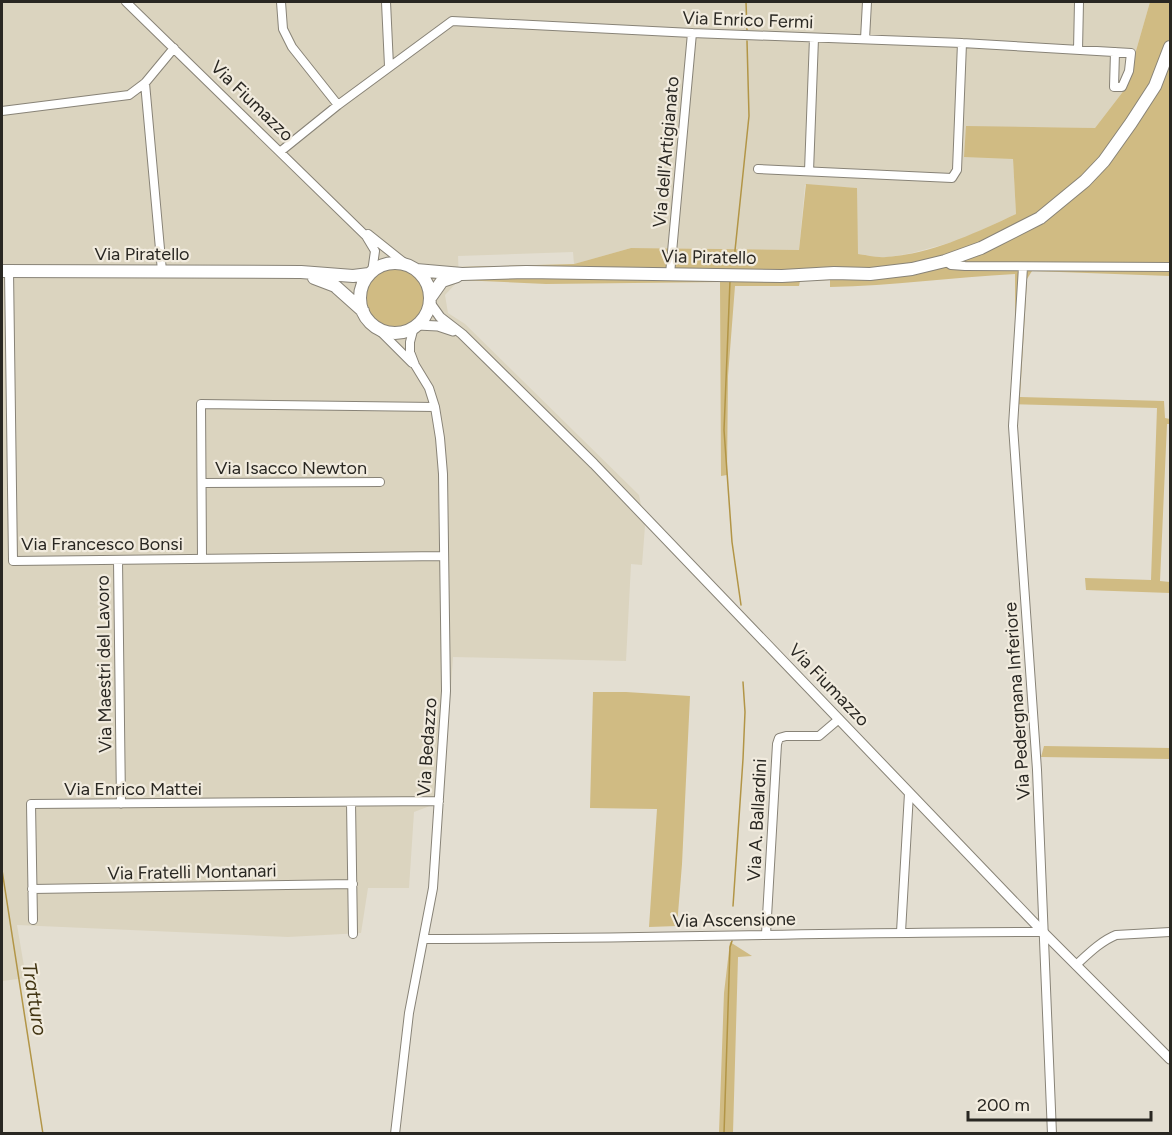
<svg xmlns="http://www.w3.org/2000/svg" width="1172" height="1135" font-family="Figtree,sans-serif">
<rect width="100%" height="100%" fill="#e3ded1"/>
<!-- built -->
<path fill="#dbd4bf" d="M2,2h1148l-25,87 -30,39 -76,-1 -6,32 3,55 -56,26 -48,13 -28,5 -27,-4v-66l-52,-3 -6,65 -168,-2 -57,16 -1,-12 -115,4 1,24 -14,15 3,18 17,11 174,171 6,31 -3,39 -11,-1 -5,97 -173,-4 -10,144 -29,11 -5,76h-41l-7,45 -73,4 -271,-12 9,53 -24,3z"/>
<!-- green -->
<path fill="#d0bb83" d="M1150,2h20v274l-138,-5 -5,8 -7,118 144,4 1,17 5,1v5h-3l-7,157 10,1v11l-84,-3 -1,-12 66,2 6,-172 -146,-4 4,-57v-73c-62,3 -123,12 -185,13v-7l-30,1 -1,5h-64l-7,90 -1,99 -6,1 -1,-194 -174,2 -87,-4 -1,-13 116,-3 57,-16 168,2 7,-66 51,4 1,66c9,1 19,4 28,3 46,-3 89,-24 130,-43l-3,-55 -49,-2 2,-31 129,2 30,-39z
M364 298a31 31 0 1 1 62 0a31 31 0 1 1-62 0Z
M593,692h33l64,4 -8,168 -5,62 -28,1 8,-118 -67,-1z
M1044,746l126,2v11l-129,-2z
M730,942l22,14 -14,1 -5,176h-14l5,-140z"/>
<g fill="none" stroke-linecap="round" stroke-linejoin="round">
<!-- stream -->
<path stroke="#b29546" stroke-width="1.5" d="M746,2l1,28
M734,260l15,-144 -2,-75
M730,281l-6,149 8,112 9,63
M2,870l41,264
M733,906l10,-147 2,-47 -2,-30
M724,1134l6,-187 2,-6"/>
<defs>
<path id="minor" d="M126,2l240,234 9,15 -3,21
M281,2l2,27 9,18 46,58
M386,2l3,64
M865,39l2,-37
M1078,50l1,-48
M145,83l17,188
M2,111l127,-16 16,-12 29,-35
M281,151l57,-46 114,-84 240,12 270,10 169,10 -2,18 -7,16h-8l1,-35
M758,169l194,9 5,-8 5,-127
M809,171l5,-133
M368,234l39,31
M945,261l6,4 14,1 205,1
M1023,267l-10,159 24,344 15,364
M9,271l4,290 430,-5
M670,274l22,-241
M377,328l35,35
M202,483l178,-1
M202,559l-1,-155 234,3
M118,560l3,244
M351,802l2,132
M32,889l321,-5
M33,920l-2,-116 408,-3
M901,932l8,-139
M766,934l11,-190 2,-6 7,-2h33l20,-17
M425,939c206,0 412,-7 618,-7
M1076,965c12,-11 25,-24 40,-30l54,-3
M395,1134l14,-121 24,-125 13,-197 -3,-217 -3,-36 -5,-31 -6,-19 -14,-23 -5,-13v-10l4,-15"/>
<path id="tertiary" d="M430,303l10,14 22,17 132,130 449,468 127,127
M417,325l21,1 15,5"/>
<path id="primary" d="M360 298a35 35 0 1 1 70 0a35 35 0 1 1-70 0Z
M416,270l46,4 64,-2 256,4 52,-3 36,1 42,-5 33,-8 36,-13 59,-30 45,-37 19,-20 27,-38 24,-37 15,-39
M2,271l299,1 52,4 16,-2
M314,278l21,8 28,25
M430,298l12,-17 15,-5"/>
</defs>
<!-- minor casing -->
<use href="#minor" stroke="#888377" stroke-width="10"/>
<!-- tertiary casing -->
<use href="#tertiary" stroke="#888377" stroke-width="11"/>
<!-- primary casing -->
<use href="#primary" stroke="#888377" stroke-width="14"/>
<!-- minor -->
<use href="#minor" stroke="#fff" stroke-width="8"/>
<!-- tertiary -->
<use href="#tertiary" stroke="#fff" stroke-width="9"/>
<!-- primary -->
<use href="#primary" stroke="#fff" stroke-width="12"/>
</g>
<g text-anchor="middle" stroke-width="4.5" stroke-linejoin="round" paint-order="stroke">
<!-- street labels -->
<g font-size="18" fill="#292722" stroke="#f1ebde">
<text transform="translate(748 20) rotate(2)" y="6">Via Enrico Fermi</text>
<text transform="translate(252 101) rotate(44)" y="6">Via Fiumazzo</text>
<text transform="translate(666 152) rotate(-85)" y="6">Via dell'Artigianato</text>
<text x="142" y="260">Via Piratello</text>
<text transform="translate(709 257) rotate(1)" y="6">Via Piratello</text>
<text x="291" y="474">Via Isacco Newton</text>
<text x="102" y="550">Via Francesco Bonsi</text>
<text transform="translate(104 664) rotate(-91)" y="6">Via Maestri del Lavoro</text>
<text transform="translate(829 685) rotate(46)" y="6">Via Fiumazzo</text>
<text transform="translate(1017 701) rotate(-94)" y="6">Via Pedergnana Inferiore</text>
<text transform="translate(427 747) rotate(-86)" y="6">Via Bedazzo</text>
<text x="133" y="795">Via Enrico Mattei</text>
<text transform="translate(757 820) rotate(-87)" y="6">Via A. Ballardini</text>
<text transform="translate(192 872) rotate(-1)" y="6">Via Fratelli Montanari</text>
<text transform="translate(734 920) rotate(-1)" y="6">Via Ascensione</text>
</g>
<!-- water labels -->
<g font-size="20" font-style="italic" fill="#423513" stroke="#f1ebde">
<text transform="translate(35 999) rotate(81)" y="7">Tratturo</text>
</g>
</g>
<!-- border -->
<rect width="1172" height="1135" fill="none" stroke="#292722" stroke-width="6"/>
<!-- scale -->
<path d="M968 1111v9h183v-9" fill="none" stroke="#292722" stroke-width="3"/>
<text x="977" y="1111" font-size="18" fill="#292722" stroke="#f1ebde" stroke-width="4.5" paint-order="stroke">200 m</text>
</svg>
